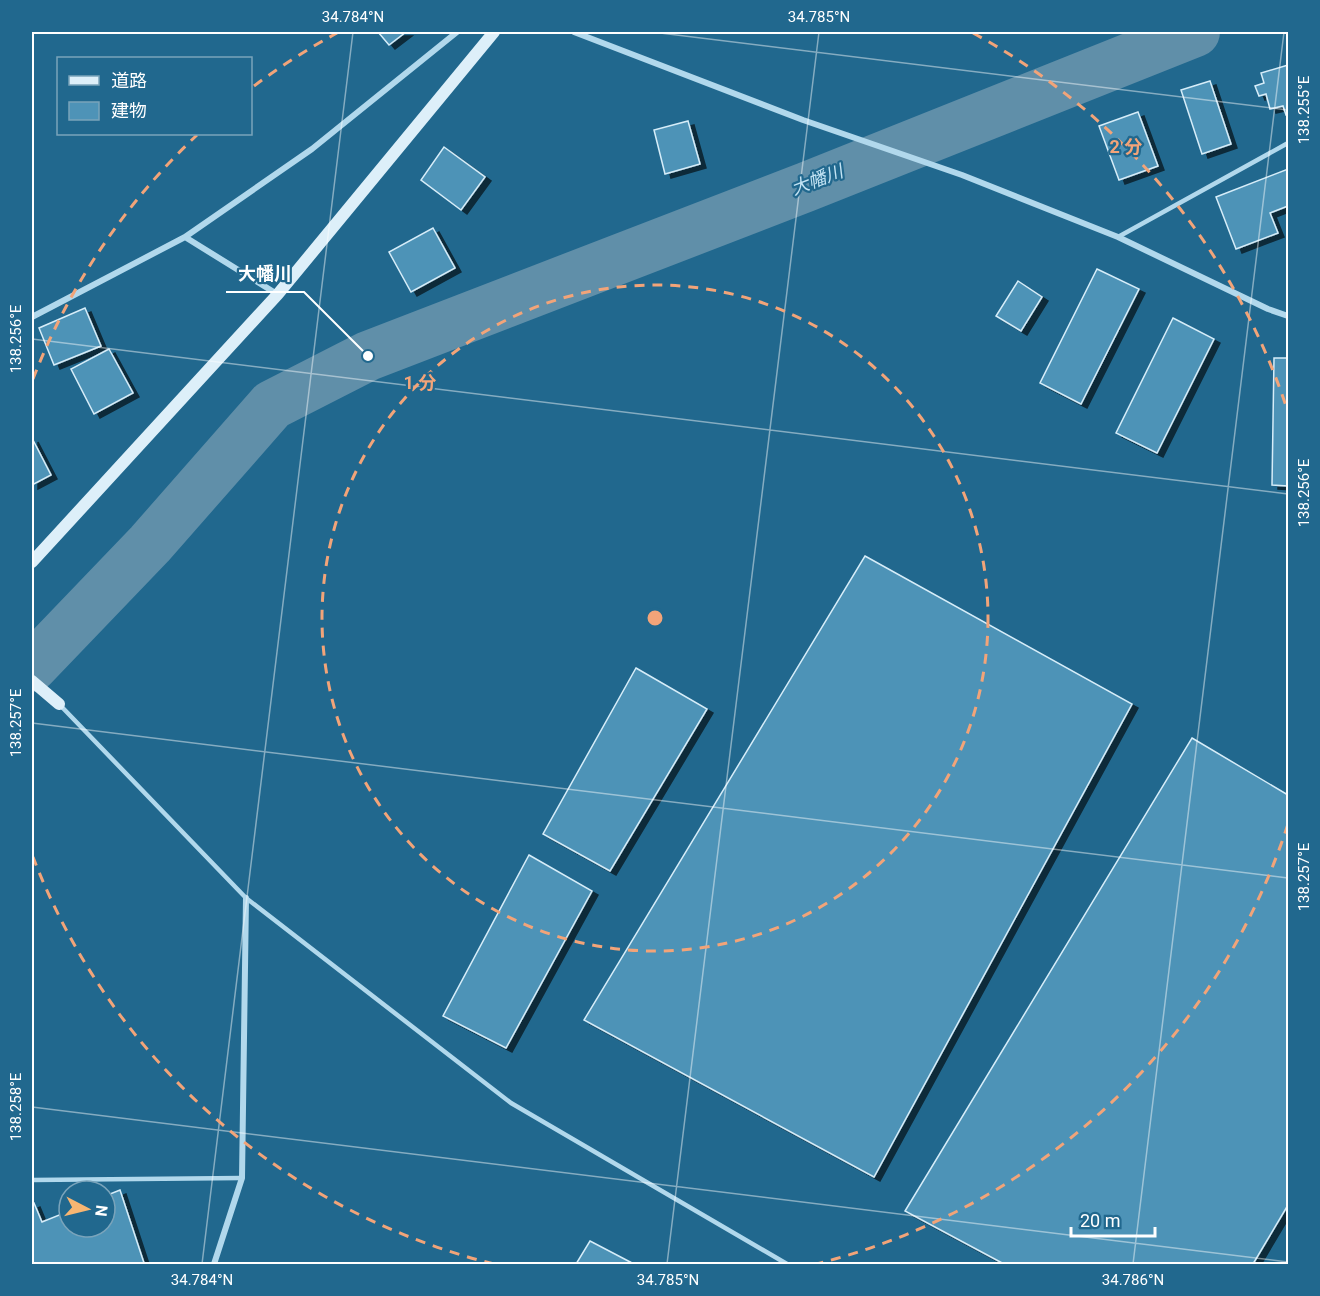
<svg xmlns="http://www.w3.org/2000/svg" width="1320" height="1296" font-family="Roboto,'Noto Sans JP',sans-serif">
<defs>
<filter id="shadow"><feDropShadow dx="6" dy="4" stdDeviation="0" flood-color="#0009"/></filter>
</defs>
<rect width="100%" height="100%" fill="#21688e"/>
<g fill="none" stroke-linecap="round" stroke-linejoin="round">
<!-- river -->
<path stroke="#608fa9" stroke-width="50" d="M32,667l118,-123 122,-139 96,-49 438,-169 389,-155"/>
</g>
<!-- building -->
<path fill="#4e93b7" stroke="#d6edf9" stroke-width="1.5" filter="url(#shadow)" d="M378,32h28l-17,13z
M1288,65v49l-2,1 -3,-9 -13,3 -4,-15 -7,2 -4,-10 9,-3 -3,-10z
M1210,81l21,63 -29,10 -21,-64z
M1138,112l20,54 -39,14 -20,-54z
M688,121l12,43 -35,10 -11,-44z
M444,147l41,30 -24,33 -40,-30z
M1288,169v37l-18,7 8,20 -42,16 -20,-52z
M433,228l22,40 -44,24 -22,-40z
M1097,269l42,20 -58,115 -41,-21z
M1018,281l24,16 -21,34 -25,-15z
M85,308l16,38 -47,19 -15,-37z
M1173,318l41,21 -57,114 -41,-20z
M109,349l24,44 -39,21 -23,-45z
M1274,358h14v128l-16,-1z
M32,438l19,37 -19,10z
M865,556l267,148 -258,473 -290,-157z
M636,668l71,41 -97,162 -67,-37z
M1192,738l96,57v410l-35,59h-249l-99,-53z
M529,855l63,36 -86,157 -63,-32z
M120,1190l24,73 -112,1v-60l2,-1 8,19 27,-11v16h36v-31z
M590,1241l44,23h-58z"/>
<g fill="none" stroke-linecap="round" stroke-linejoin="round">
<!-- lane -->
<path stroke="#b1d8ec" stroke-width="4.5" d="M1118,237l170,-94
M59,704l187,194 265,205 276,161
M32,1180l210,-2"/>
<!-- street -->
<path stroke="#b1d8ec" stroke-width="6" d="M574,32l229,88 159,55 156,62 150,72 20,7
M185,237l92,57
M32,317l153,-80 127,-88 145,-117
M214,1264l28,-86 4,-280"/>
<!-- secondary -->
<path stroke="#ddeff9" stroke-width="12" d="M32,562l246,-268 216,-262
M32,681l27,23"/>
</g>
<!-- ticks -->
<path fill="none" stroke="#fff" stroke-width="1.5" stroke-opacity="0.45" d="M652,32l636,78M32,339l1256,155M32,723l1256,155M32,1107l1256,155M202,1264l151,-1232M667,1264l152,-1232M1133,1264l151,-1232"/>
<!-- distance rings -->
<g fill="none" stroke="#f2a479" stroke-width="3" stroke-dasharray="10 8">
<circle cx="655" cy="618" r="333"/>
<path d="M1288 824A666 666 0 0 1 816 1264M494 1264A666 666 0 0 1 33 857M33 379A666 666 0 0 1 197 135M254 86A666 666 0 0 1 337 33M973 33A666 666 0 0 1 1288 412"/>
</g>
<g text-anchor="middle" stroke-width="4.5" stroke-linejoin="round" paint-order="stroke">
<!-- water labels -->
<g font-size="18" font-style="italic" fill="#c4e4f4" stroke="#21688e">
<text transform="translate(817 180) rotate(-21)" y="6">大幡川</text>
</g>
</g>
<circle cx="655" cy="618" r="9" fill="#f2a479" stroke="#21688e" stroke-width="3"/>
<g font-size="18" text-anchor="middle" font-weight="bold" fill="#f2a479" stroke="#21688e" stroke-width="4.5" stroke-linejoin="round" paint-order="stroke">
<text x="1126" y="153">2 分</text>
<text x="420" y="389">1 分</text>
</g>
<!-- callouts -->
<path fill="none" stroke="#fff" stroke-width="2" d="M368 356L304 292H226"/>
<circle fill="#fff" stroke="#21688e" stroke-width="2" cx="368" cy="356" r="6"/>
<g font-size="18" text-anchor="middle" font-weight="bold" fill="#fff" stroke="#21688e" stroke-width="4.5" stroke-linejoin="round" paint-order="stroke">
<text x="265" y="280">大幡川</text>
</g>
<!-- border -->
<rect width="1320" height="1296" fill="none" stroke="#21688e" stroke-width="66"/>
<!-- legend -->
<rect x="57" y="57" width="195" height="78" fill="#21688e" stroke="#7aa4bb" stroke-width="1.5"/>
<rect x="69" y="76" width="30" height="9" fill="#ddeff9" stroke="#7aa4bb" stroke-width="1.5"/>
<text x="111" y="87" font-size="18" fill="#ffffff">道路</text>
<rect x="69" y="102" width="30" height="18" fill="#4e93b7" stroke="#7aa4bb" stroke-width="1.5"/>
<text x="111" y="117" font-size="18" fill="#ffffff">建物</text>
<!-- north arrow -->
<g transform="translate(87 1209) rotate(97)"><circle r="28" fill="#21688e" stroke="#7aa4bb" stroke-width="1.5"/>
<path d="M0-4.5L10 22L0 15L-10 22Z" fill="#f8b672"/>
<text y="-9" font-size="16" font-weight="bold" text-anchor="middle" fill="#ffffff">N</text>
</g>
<!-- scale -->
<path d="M1071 1227v9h84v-9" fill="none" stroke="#ffffff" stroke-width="3"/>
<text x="1080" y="1227" font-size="18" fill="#ffffff" stroke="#21688e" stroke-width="4.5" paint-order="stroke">20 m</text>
<rect x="33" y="33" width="1254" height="1230" fill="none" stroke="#fff" stroke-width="2"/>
<g font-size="15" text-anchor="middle" fill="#fff">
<text x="353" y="22">34.784°N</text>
<text x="819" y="22">34.785°N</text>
<text transform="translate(1304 110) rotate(-90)" y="5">138.255°E</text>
<text transform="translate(16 339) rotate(-90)" y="5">138.256°E</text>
<text transform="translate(1304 493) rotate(-90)" y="5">138.256°E</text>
<text transform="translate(16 723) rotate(-90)" y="5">138.257°E</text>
<text transform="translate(1304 877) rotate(-90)" y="5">138.257°E</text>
<text transform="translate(16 1107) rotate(-90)" y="5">138.258°E</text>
<text x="202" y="1285">34.784°N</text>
<text x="668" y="1285">34.785°N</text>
<text x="1133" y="1285">34.786°N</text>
</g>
</svg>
